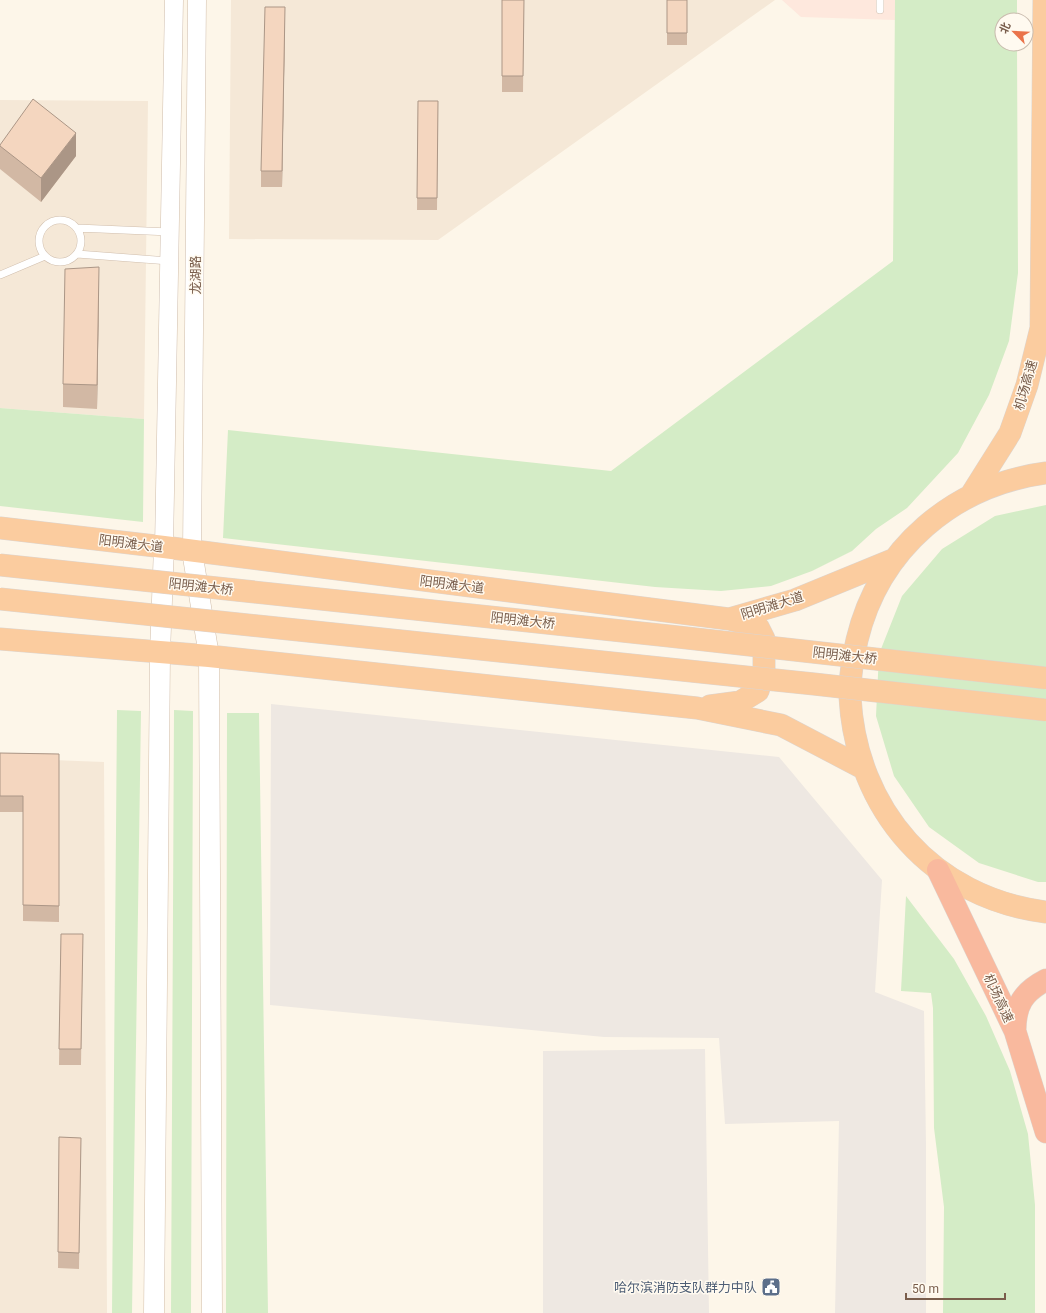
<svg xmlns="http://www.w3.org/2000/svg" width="1046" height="1313" font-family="Roboto,'Noto Sans SC',sans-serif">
<rect width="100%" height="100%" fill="#fdf6e9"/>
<!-- residential -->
<path fill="#f5e8d7" d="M231,0h544l-337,240 -209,-1z
M0,100l148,1 -4,318 -144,-11z
M0,758l104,4 3,551h-107z"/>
<!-- commercial -->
<path fill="#fee8dd" d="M782,0h113v20l-94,-3z"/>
<!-- industrial -->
<path fill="#eee8e2" d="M271,704l508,53 103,123 -7,112 49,19 2,134v168h-91l4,-192 -114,3 -6,-86 -115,-1 -334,-32z
M705,1049l4,264h-166v-262z"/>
<!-- green -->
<path fill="#d4ecc6" d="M895,0h122v20h-15v24h15l1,229 -9,68 -20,54 -31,58 -51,55 -31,21 -24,22 -40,20 -41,15 -50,5 -66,-4 -432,-49 5,-108 383,41 282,-210z
M0,408l144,11 -1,103 -143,-16z
M1046,505v377h-8l-59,-19 -50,-36 -35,-51 -18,-60 3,-62 23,-58 40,-47 53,-33z
M117,710l24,1 -9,602h-20z
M174,710l19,1 -2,602h-20z
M227,713h32l9,600h-42z
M906,896l48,63 32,57 24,55 18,63 7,71v108h-92l1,-106 -10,-79 -1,-120 -2,-15 -30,-2z"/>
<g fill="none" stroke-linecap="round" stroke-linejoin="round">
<defs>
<path id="service" d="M880,10v-10
M39 241a21 21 0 1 1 42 0a21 21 0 1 1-42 0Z
M77,228l93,4
M77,254l92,7
M0,275l45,-19"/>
<path id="tertiary" d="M164,547l10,-547
M192,551l5,-551"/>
<path id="secondary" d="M192,551l17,105 3,657
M154,1313l6,-660 4,-106"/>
<path id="trunk" d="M1046,473c-92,12 -167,75 -189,167 -4,18 -8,38 -7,57 6,113 83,201 196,215
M971,495l39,-62 17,-48 14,-57 3,-328
M0,528l164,19 565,72 66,-19 100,-41
M0,639l209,17 488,52 84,17 82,43
M710,706l30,-4 18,-11 6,-21v-31l-6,-12 -29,-8"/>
<path id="motorway" d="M938,870l77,161 31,101
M1015,1031c0,-26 8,-39 31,-51"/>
</defs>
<!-- service casing -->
<use href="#service" stroke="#d0bead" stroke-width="8"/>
<!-- tertiary casing -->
<use href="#tertiary" stroke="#d0bead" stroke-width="19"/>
<!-- secondary casing -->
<use href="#secondary" stroke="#d3bfab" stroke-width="21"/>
<!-- trunk casing -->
<use href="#trunk" stroke="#dcd5d0" stroke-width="23"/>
<!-- motorway casing -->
<use href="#motorway" stroke="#dcd5d0" stroke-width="23"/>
<!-- service -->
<use href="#service" stroke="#fff" stroke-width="7"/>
<!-- tertiary -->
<use href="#tertiary" stroke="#fff" stroke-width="18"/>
<!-- secondary -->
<use href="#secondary" stroke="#fff" stroke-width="20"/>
<!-- trunk -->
<use href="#trunk" stroke="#fbcc9f" stroke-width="22"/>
<!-- motorway -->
<use href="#motorway" stroke="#f9b99e" stroke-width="22"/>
<defs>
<path id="trunk-bridge" d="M0,565l669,71 377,42
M0,599l814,85 232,26"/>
</defs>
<!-- trunk-bridge casing -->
<use href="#trunk-bridge" stroke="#dcd5d0" stroke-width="23" stroke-linecap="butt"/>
<!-- trunk-bridge -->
<use href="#trunk-bridge" stroke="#fbcc9f" stroke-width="22"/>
</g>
<!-- wall -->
<path fill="#d2b8a4" d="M502,0h22l-1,92h-21z
M667,0h20v45h-20z
M285,23l-3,164h-21v-16z
M418,101h20l-1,109h-20z
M0,145l76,11 -35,46 -41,-33z
M99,291l-2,118 -34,-2v-23z
M0,753l59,1v168l-36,-1v-109h-23z
M61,934h22l-2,131h-22z
M59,1137l22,1 -2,131 -21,-1z"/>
<!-- shaded-wall -->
<path fill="#ab9686" d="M285,7v16l-3,164v-16z
M76,133v23l-35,46v-24z
M99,267v24l-2,118v-24z"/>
<!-- building -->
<path fill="#f4d6bf" stroke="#ab9686" d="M502,0h22l-1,76h-21z
M667,0h20v33h-20z
M265,7h20l-3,164h-21z
M33,99l43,34 -35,45 -41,-32v-1z
M418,101h20l-1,97h-20z
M99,267l-2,118 -34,-1 2,-115z
M0,753l59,1v152l-36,-1v-109h-23z
M61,934h22l-2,115h-22z
M59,1137l22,1 -2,115 -21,-1z"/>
<!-- icons -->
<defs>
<symbol id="civic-square" viewBox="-11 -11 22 22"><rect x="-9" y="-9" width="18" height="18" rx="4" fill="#5c6f8a" stroke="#fffaf0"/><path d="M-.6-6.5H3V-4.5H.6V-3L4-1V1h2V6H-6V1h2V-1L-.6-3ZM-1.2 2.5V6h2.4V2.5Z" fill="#fff"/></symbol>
</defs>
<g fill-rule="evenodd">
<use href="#civic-square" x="760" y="1276" width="22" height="22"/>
</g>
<g text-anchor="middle" stroke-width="3" stroke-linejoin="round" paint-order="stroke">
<!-- street labels -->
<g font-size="13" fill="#795d4b" stroke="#fffaf0">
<text transform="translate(195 275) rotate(-90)" y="5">龙湖路</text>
<text transform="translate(1025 385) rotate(-74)" y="5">机场高速</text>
<text transform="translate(131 543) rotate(7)" y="5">阳明滩大道</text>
<text transform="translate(452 584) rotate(7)" y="5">阳明滩大道</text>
<text transform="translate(201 586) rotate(6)" y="5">阳明滩大桥</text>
<text transform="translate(772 605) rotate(-17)" y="5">阳明滩大道</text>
<text transform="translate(523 620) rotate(6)" y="5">阳明滩大桥</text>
<text transform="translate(845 655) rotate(6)" y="5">阳明滩大桥</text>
<text transform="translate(999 998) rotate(65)" y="5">机场高速</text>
</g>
<!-- service labels -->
<g font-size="13" fill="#4e5e75" stroke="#fffaf0" text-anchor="end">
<text x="757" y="1292">哈尔滨消防支队群力中队</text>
</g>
</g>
<!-- north arrow -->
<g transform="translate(1014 32) rotate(294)"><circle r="19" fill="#fffaf0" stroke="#c9bbae"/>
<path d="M0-3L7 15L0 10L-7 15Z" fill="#ea744b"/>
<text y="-6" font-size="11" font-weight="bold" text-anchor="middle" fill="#795d4b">北</text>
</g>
<!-- scale -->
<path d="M906 1293v6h99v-6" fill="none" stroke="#795d4b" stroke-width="2"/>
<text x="912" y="1293" font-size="12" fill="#795d4b" stroke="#fffaf0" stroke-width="3" paint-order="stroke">50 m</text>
</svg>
